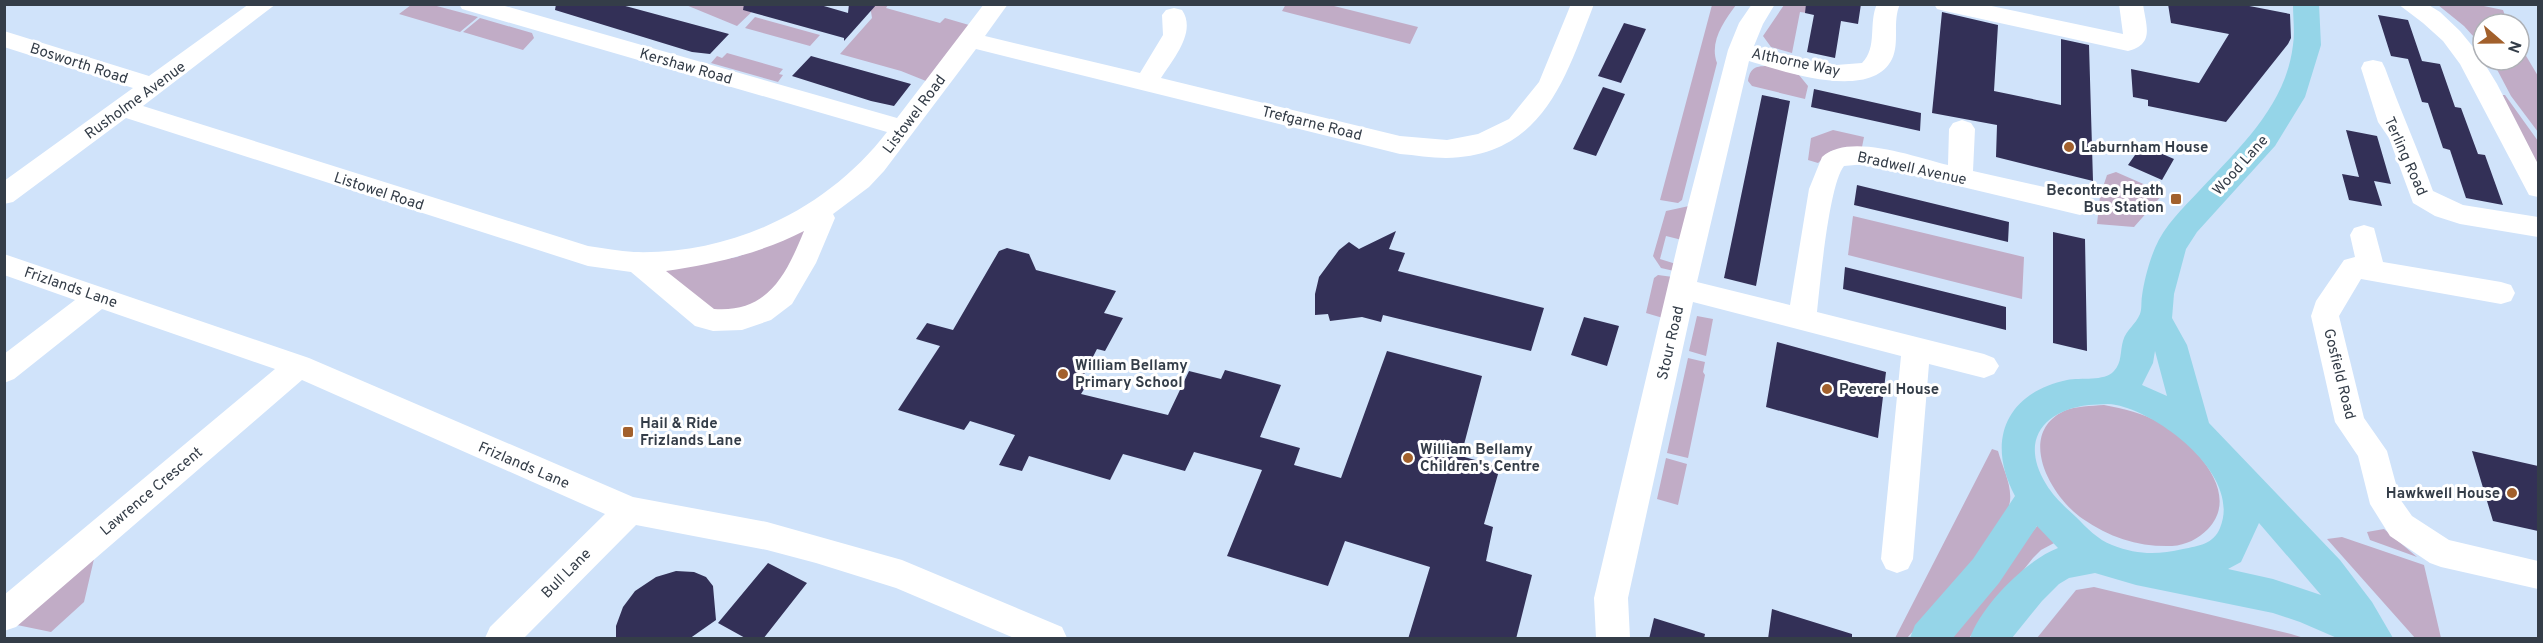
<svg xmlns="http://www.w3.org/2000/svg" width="2543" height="643" font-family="Overpass,sans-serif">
<rect width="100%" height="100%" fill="#d0e3fa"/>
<!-- green -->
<path fill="#c1acc6" d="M433,4v1l45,12 -18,15 -61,-18 12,-9z
M1286,4l44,1 88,22 -8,17 -128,-33z
M686,5h73l-22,21z
M870,5h18l-2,3 54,15 5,-5 24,7 -43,56 -25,-10 -61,-17 32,-36z
M1712,5h24c-12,16 -27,37 -19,58l-35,137 -4,3 -18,-3z
M1784,5h27l-4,8 -7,-1 -8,41 -21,-6 -8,-11z
M2438,5h41l24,5 5,14h-25v23l-19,-21z
M755,17l65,18 -10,11 -65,-18z
M480,18l52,15 2,5 -11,12 -60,-18z
M2519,44l19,32v56l-27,-36 -19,-36h27z
M727,53l56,16 -4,5 4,1 -5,7 -67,-19 6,-7 5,2z
M1767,66l32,9 9,11 -3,13 -53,-13 -4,-5c2,-12 6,-15 19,-15z
M2499,95h6l33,46v29z
M1833,130l31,7 -2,10 -31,4 -13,12 -10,-3 3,-22z
M2116,172l48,21 -30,34 -37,-3 3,-28 7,-21z
M1689,206l-7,34 -16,-4 -6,23 16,5 -2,7 -13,-3 -8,-12 13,-45z
M1853,216l171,41 -2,42 -174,-44z
M807,228l2,2 -39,69 -50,16 -57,-45 74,-13z
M1658,275l15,2 -10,41 -17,-5 8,-35z
M1697,316l16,3 -7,37 -17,-5z
M1688,358l17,4 -2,10 2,3 -17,83 -21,-5z
M2104,405c20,4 39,8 56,18 31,18 83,69 48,106 -10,10 -22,16 -36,17 -33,1 -62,-8 -89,-27 -31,-21 -68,-84 -19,-108 12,-5 27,-5 40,-6z
M1992,449l6,2c4,15 14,34 12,50 -4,32 -79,112 -103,137h-12z
M1666,458l21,6 -9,41 -21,-6z
M2038,525l18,17 -15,8 -8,8 -64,80h-23z
M2384,529l33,28 -47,-17 -3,-8z
M2342,537l82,28 17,73h-26l-88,-99z
M94,559l-10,43 -33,30 -34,-7z
M2094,587l197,47 13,4h-267l39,-48z"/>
<!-- building -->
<path fill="#333057" d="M556,4h62l111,30 -19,20 -18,-2 -137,-42z
M744,4h73l31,9 1,-9h28l-33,37v-3l-101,-28z
M1806,4h55l-3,20 -17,-3 -6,37 -28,-6 7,-37 -9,-2z
M2168,4h71l51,10 1,24 -3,6 -62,78 -78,-16v-6l-15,-3 -2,-28 68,14 30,-49 -58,-11z
M1942,12l56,13 -4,66 67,14v-66l28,6 4,136 -97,-24 1,-32 -65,-12z
M2378,15l30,5 14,41 18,3 15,43 6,1 17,46 7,1 18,50 -37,-7 -16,-48 -7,-2 -15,-45 -6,-1 -14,-43 -17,-3z
M1624,23l22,6 -25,54 -23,-7z
M811,56l100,28 -17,22 -23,-5 -79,-25z
M1603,87l22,7 -29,62 -23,-7z
M1814,89l107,24 -1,18 -109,-24z
M1762,95l28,6 -34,185 -32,-8z
M2346,130l31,6 14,48 -17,-3 8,25 -33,-6 -7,-26 17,3z
M2142,145l32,14 -12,21 -34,-15z
M1857,185l152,37 -1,20 -154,-37z
M1396,231l-7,18 16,4 -7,18 146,37 -13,43 -148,-36 -2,7 -19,-5 -32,4 -2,-7 -13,1v-21l4,-17 20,-27 10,-8 10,7z
M2053,232l32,7 2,112 -34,-8z
M1007,248l22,6 7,16 80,21 -12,22 19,5 -18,33 -8,-2 -18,35 7,2 -5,8 87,21 21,-44 32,8 4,-9 56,15 -21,52 40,11 -6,17 47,13 46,-127 95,25 -21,80 39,11 -16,57 9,3 -7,34 46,14 -16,64h-108l22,-72 -85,-26 -17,45 -101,-30 35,-86 -68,-18 -9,19 -62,-17 -13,26 -81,-24 -7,15 -23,-6 16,-30 -45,-14 -6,9 -66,-20 42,-64 -24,-7 11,-16 26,7 46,-79z
M1845,267l161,40v23l-163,-41z
M1584,317l35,9 -12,40 -36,-11z
M1777,342l109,30 -8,66 -112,-31z
M2472,451l66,15v65l-45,-10z
M768,563l39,20 -44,56h-16l-29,-16z
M676,571l18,1 12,5 7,9 3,34 -27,19h-73v-13l7,-19 12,-16 21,-14z
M1772,609l80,25v5h-84z
M1654,618l51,16 -1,5h-55z"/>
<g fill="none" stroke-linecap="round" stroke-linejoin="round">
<!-- minor -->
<path fill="#fff" fill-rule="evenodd" d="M249,4h27l-133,102 445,140c16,2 31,5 46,6 98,3 194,-43 253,-120l-425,-123 -3,-5h39l399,114 87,-114h24l-23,32 155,37 23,-38 -1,-20 4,-5 8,-2 8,2c15,22 -9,49 -21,68l239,58 47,4 31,-6 31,-15 30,-37 32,-78h23c-29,75 -51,152 -148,154 -15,0 -31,-3 -46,-4l-424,-105 -92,122 -15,16 -36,27 2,4 -19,45 -24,41 -21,16 -29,10 -29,1 -18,-5 -64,-54 -43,-6 -462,-148 -113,84 -9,2v-23l129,-93 -129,-41v-16l145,45zM804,231c-18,44 -36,82 -90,78l-48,-38c48,-7 95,-18 138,-40z
M1752,4h23l-12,20 -9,22 60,16 22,3 26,-2c16,-16 6,-39 15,-59h23c-8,18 0,38 -8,55 -21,43 -109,12 -143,2l-52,221 93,23 19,-116 13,-32c27,-25 93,0 126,8l1,-36 4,-6 9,-3 9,3 4,6 -2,42 107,24 9,3 4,7 -4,7 -9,3 -214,-51 -22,2c-15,18 -24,119 -27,146l167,42 10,4 5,8 -5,8 -10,4 -55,-14 -16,195 -5,10 -11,4 -11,-4 -5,-10 20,-203 -208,-54 -65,296 2,40h-34l-2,-40 84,-355 50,-193 11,-27z
M1934,4h48l141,30 -4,-30h24c3,22 12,40 -15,47l-183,-40 -8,-2z
M2398,4h29l13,8 20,19 18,22 19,31 41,80v33l-9,-2 -69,-131 -17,-23 -20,-18z
M2373,60l9,2 3,6c15,42 33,81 48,123l30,14 75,12v20l-78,-13 -25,-8 -22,-13 -24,-65 -11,-16 -17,-54 3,-6z
M2364,225l10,3 9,34 118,20 10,3 4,8 -4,8 -10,3 -140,-25 -22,37 25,102 23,33 13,48 12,17 37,24 89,21v28l-97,-22 -11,-4 -40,-27 -20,-32 -12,-48 -23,-34 -24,-106 5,-15 28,-41 11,-3 -5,-22 4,-7z
M4,254l305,104 324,139 134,25 135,38 160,67 5,11h-53l-118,-50 -80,-25 -49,-13 -131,-25 -112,113h-39l5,-11 115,-113 -303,-134 -286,247 -12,4v-36l271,-226 -173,-60 -88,70 -10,4v-29l71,-54 -71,-25z"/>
<!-- major -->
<path fill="#95d5e8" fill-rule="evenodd" d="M2293,4h26l2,41 -16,52 -30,49 -78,86 -11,17 -12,45 -2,24 15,27 22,78 131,137 32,42 21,36h-56l-37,-16 -27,-9 -137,-28 -41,-12 -26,5 -10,6 -17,17 -30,37h-42c11,-32 56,-78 88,-90l-21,-22 -38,57 -46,55h-43l5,-13 58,-66 42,-63c-29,-54 -10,-103 52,-116 14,-3 37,2 47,-9 8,-8 6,-20 9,-30 3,-11 13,-17 17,-27 2,-5 1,-12 2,-18 2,-15 7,-34 13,-48 9,-22 28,-40 44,-57 39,-42 87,-85 94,-146 2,-13 0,-27 0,-41zM2155,351l12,45 -25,-11 11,-22zM2089,405c9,0 19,-2 27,0 45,9 126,71 104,123 -6,16 -22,18 -37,21 -26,6 -45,6 -71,-4 -14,-5 -26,-18 -36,-28 -11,-10 -23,-21 -30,-33 -27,-44 -2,-74 43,-79zM2259,523l62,72 -48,-16 -45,-10 13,-7z"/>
</g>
<!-- markers -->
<g fill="#a2602c" stroke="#fff" stroke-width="2">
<circle cx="2069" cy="147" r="6"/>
<rect x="2170" y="193" width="12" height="12" rx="3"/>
<circle cx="1063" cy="374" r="6"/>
<circle cx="1827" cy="389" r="6"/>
<rect x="622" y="426" width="12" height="12" rx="3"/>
<circle cx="1408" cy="458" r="6"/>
<circle cx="2512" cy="493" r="6"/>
</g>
<g text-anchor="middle" stroke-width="6" stroke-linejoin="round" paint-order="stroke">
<!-- street labels -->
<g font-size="15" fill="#343d48" stroke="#fff">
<text transform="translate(1796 62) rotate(12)" y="5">Althorne Way</text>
<text transform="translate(79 63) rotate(18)" y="5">Bosworth Road</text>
<text transform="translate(686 66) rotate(16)" y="5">Kershaw Road</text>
<text transform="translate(135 100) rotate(-36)" y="5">Rusholme Avenue</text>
<text transform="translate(914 114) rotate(-53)" y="5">Listowel Road</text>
<text transform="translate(1312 123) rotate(14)" y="5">Trefgarne Road</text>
<text transform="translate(2406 156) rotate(66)" y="5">Terling Road</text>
<text transform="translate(2240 165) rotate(-48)" y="5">Wood Lane</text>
<text transform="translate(1912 168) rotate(12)" y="5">Bradwell Avenue</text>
<text transform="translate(379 191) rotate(18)" y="5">Listowel Road</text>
<text transform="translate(71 287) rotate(19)" y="5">Frizlands Lane</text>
<text transform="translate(1670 343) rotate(-77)" y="5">Stour Road</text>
<text transform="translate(2340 374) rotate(76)" y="5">Gosfield Road</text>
<text transform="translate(524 465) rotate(23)" y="5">Frizlands Lane</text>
<text transform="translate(151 491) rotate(-40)" y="5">Lawrence Crescent</text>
<text transform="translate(566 573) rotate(-45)" y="5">Bull Lane</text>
</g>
<!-- poi labels -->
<g font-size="15" font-weight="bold" fill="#343d48" stroke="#fff" text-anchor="start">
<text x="2081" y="152">Laburnham House</text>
<text x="2164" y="195" text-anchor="end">Becontree Heath<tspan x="2164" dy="17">Bus Station</tspan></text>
<text x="1075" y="370">William Bellamy<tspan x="1075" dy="17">Primary School</tspan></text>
<text x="1839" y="394">Peverel House</text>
<text x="640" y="428">Hail &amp; Ride<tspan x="640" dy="17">Frizlands Lane</tspan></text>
<text x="1420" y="454">William Bellamy<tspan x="1420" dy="17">Children's Centre</tspan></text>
<text x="2500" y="498" text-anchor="end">Hawkwell House</text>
</g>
</g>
<!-- border -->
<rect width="2543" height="643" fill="none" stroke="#343d48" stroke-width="12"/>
<!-- north arrow -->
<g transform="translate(2501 42) rotate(110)"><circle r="28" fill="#ffffff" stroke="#aeb1b6" stroke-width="1.5"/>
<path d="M0-4.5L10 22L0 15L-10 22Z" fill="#a2602c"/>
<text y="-9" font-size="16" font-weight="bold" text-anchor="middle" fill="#343d48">N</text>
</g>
</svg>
